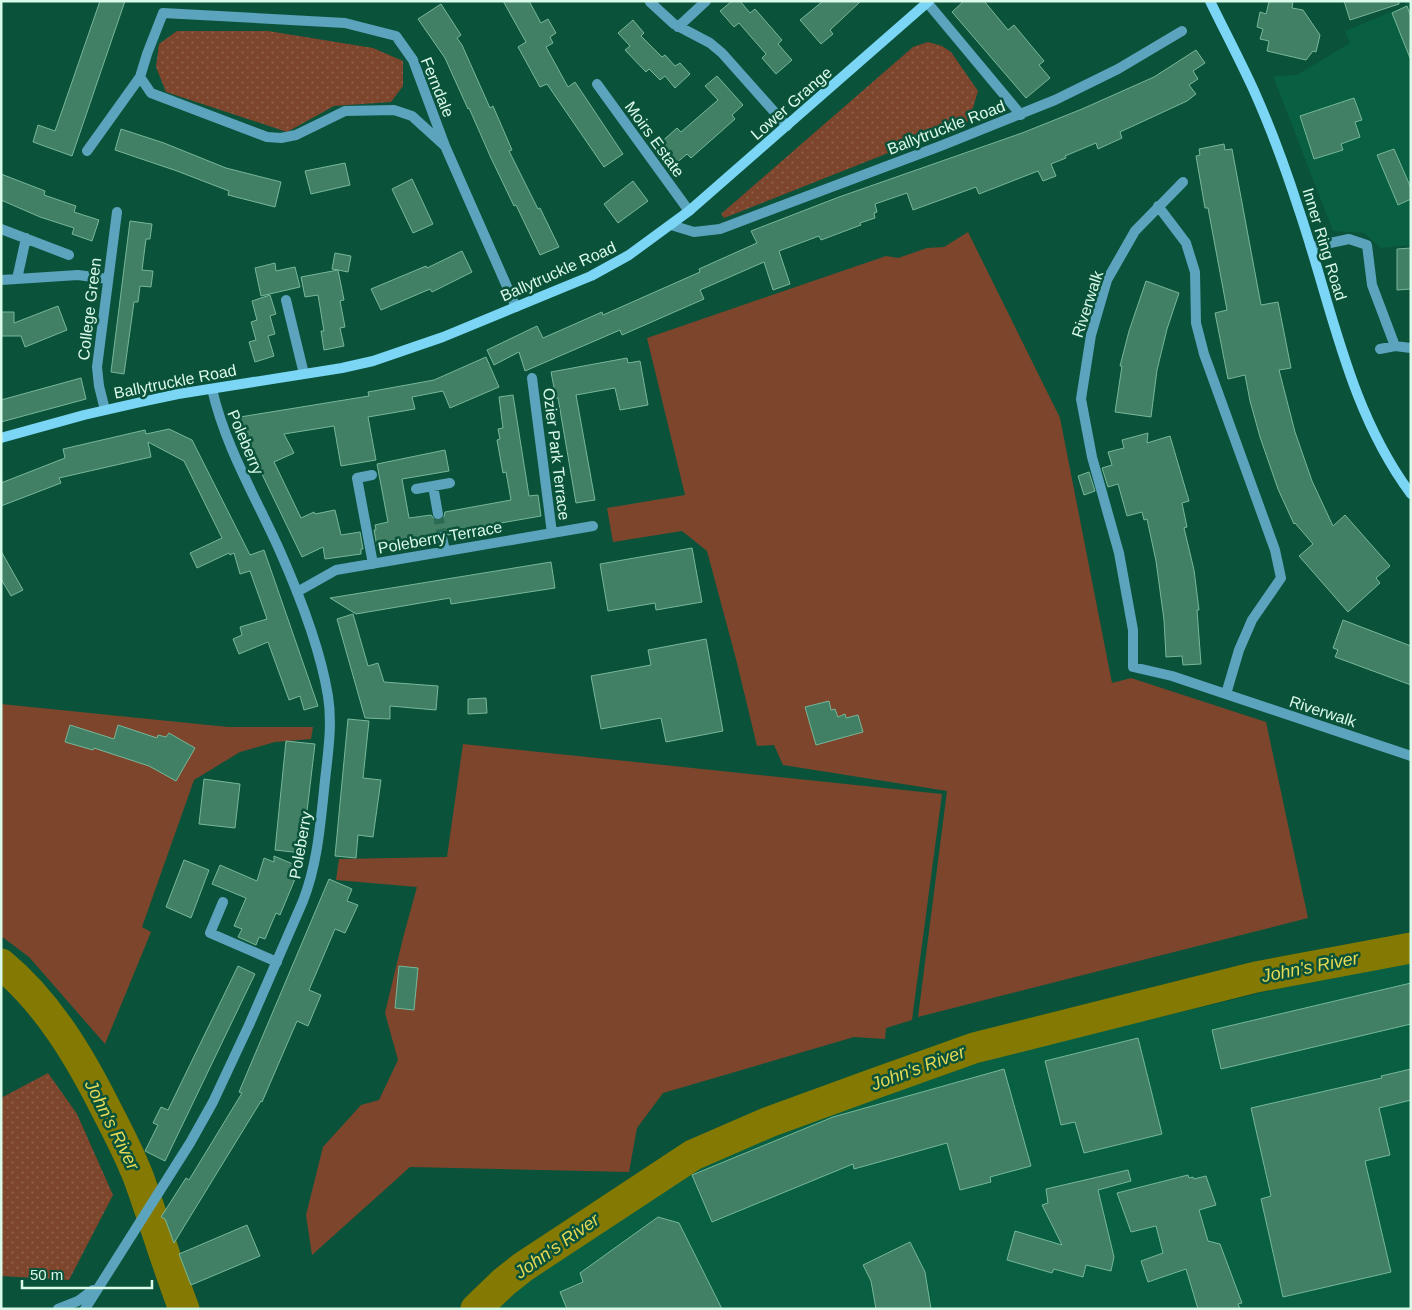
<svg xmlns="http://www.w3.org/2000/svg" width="1412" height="1310" font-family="Arial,sans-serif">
<defs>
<pattern id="grass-dots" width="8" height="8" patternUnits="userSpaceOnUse" patternTransform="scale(1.25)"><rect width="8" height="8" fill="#7d452c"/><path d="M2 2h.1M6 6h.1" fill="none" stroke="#8f614b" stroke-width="1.8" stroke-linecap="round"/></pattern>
</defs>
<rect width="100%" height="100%" fill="#0b523a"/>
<!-- built -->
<path fill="#085f42" d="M1406,1h5v244l-30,3 -17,-15 -31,-2 -60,-155 24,-1 53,-32 -5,-12 62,-26z
M1411,957v352h-913l28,-27 170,-119 185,-71 142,-42z"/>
<!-- grass -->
<path fill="url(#grass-dots)" d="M177,31h91l105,17 30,13v25l-12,16 -57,4 -47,26 -121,-40 -10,-25 3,-23z
M928,42l14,4 9,6 27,39 -9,30 -245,97 -3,-4 192,-167z
M48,1073l29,41 36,81 -44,85 -68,-4v-178z"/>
<!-- park -->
<path fill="#7d452c" d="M968,232l92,186 52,265 19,-5 135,44 42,196 -390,99 29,-226 -164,-26 -9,-20 -17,1 -21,-87 -29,-108 -25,-20 -69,11 -6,-34 78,-13 -38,-157 239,-82 12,2 29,-10 17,-1z
M1,704l227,23h85l-2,12 -36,3 -35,10 -46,28 -52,147 9,5 -46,112 -76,-87 -28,-21z
M463,744l479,50 -30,226 -26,8 -1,11 -31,-2 -191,56 -26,35 -8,44 -219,-5 -98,88 -6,-40 17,-68 38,-42 18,-5 19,-40 -13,-47 18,-75 14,-51 -81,-7 3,-21 108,-2z"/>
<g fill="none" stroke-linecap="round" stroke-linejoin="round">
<!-- river -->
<path stroke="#847a03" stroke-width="31" d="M1,964c47,39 79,93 106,147 11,21 22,43 31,65 16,44 29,89 46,133
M476,1309l28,-27 19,-15 170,-112 76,-33 107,-39 98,-35 282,-71 155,-29"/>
</g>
<!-- building -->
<path fill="#418065" stroke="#77b799" d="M100,1h25l-53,155 -39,-14 5,-17 17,6z
M503,1h26l12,22 7,-4 8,14 -6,4 3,6 -7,4 22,40 7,-5 48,72 -19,13 -57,-83 -7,3 -22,-40 8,-5z
M732,1h8l10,12 5,-4 27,31 -4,4 14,16 -16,14 -14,-16 4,-4 -14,-16 -13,-15 -5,4 -14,-16z
M823,1h38l-31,29 3,4 -12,10 -21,-24z
M964,1h20l24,29 6,-5 30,36 -5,4 11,13 -24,20 -74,-86z
M1275,1h18l-1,7 11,2 17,25 -4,17 -3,-1 -7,9 -39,-9 2,-10 -9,-2 3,-10 -6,-2 3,-15 6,2 3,-12z
M1344,1h55v3l-49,16z
M441,4l20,31 -4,3 5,7 28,63 3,-2 19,44 -3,1 29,58 2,-1 19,39 -19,8 -24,-50 -2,1 -23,-48 -22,-50 -1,1 -23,-51 -27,-39z
M1407,6l4,11 -1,41 -18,-45z
M633,20l11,13 -3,3 21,21 3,-2 10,11 5,-3 10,11 -15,14 -10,-12 -5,4 -11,-11 -3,3 -21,-22 5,-4 -12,-13z
M1196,50l9,13 -12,8 5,8 -9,6 7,9 -9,7 -67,31 2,6 -24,11 -2,-6 -31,13 1,2 -15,6 5,12 -13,5 -5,-10 -59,23 -3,-7 -63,23 -6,-17 -32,11 2,8 -3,1 1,5 -15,5 1,2 -40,15 -2,-4 -40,15 11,33 -17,6 -9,-28 -64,28 4,9 -82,36 -2,-5 -95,41 -6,-19 -25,13 -7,-15 50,-24 6,12 59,-26 1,3 97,-43 -1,-3 58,-26 -6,-12 88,-34 183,-64 60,-24 72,-32z
M717,76l26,29 -11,10 3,4 -44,39 -4,-4 -12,10 -17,-19 19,-17 4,4 37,-32 -13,-14z
M1354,98l8,22 -7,2 5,15 -19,7 2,6 -29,9 -14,-43z
M121,129l43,14 62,25 55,14 -6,25 -47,-12 1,-4 -52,-20 -62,-21z
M1224,144l1,6 7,-1 29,156 17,-3 13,66 -12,2 16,62 17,49 21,45 12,-11 45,51 -14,12 4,5 -32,29 -49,-56 14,-12 -18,-21 -1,1 -16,-35 -18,-52 -10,-36 -5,-26 -17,4 -13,-66 12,-3 -19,-102h-3l-9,-52 4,-1 -1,-6z
M1394,149l17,39v11l-13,6 -21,-50z
M345,163l5,22 -39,9 -6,-23z
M1,174l44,17 -1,4 32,11 -2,6 25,8 -7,21 -20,-7 2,-6 -34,-11 -39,-17z
M412,179l21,45 -20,9 -21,-44z
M633,181l15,20 -30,22 -14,-19z
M130,221l22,3 -2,15h-4l-4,31 11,1 -2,16 -11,-1 -2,16h-4l-10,72 -13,-2z
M1411,248v41l-14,1v-41z
M462,251l10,21 -40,20 -2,-3 -49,21 -10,-21 55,-23 1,2z
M335,253l16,3 -3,16 -10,-2 6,30 -4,1 5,26 -5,1 4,18 -20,4 -3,-19h3l-6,-36 -13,2 -4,-20 37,-7 -6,-1z
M275,263l1,8 19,-4 5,20 -39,9 -6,-28z
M1146,281l33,12 -12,36 -10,41 -6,47 -36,-5 7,-46h-2l9,-35z
M270,295l6,19 -6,2 5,18 -7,2 6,20 -19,6 -6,-20 7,-2 -5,-18 6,-2 -5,-19z
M58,306l9,24 -42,17 -4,-11h-20v-24h13v11z
M486,357l13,30 -49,21 -7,-17 -31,6 3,12 -47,8 8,43 -35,6 -7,-40 -50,8 10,19 -20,9 27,56 13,-6 1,2 20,-4 6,25 19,-3 3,17h-2v5l-36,5 -2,-12 -21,10 -58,-120 -4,-20 129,-21 -1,-4 66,-12z
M627,358l1,5 12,-2 8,44 -28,5 -5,-22 -39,7 19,105 -19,3 -18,-105h-2l-5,-26z
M81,378l5,21 -85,23v-22z
M513,395l16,101 9,-1 3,21 -80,14 1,2 -14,3 -3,-4 -4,-1 -4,2 -2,6 -8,1 -1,-2 -49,9 -3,-16h2l-1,-5 13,-3 -11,-58 68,-14 4,21 -47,8 7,39 22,-3 4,5 5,1 4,-4 1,-5 66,-12 -5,-28 -3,1 -6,-33 3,-1 -2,-10 5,-1 -4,-31z
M169,429l23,11 58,115 14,-5 54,156 -14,4 -4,-14 -11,4 -21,-58 -29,12 -6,-15 9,-4 -2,-8 27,-8 -17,-48 -10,3 -6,-21 -4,2 -1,-2 -32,15 -7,-15 32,-15 -38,-77 -36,-19 3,15 -92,21 2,5 -60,23v-23l64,-25 -2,-9 82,-19 1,4z
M1148,433l-1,10 23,-7 19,65 -7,2 5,24 -3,1 10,42 5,40h-2l4,54 -18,1 -1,-9 -16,1 -2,-37 -8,-59 -9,-42 -3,1 -2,-8 -15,4 -9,-32 -10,3 -6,-19 10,-3 -4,-13 16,-4 -2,-8z
M1089,472l6,19 -11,4 -6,-19z
M692,548l10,54 -46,8 -1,-7 -47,8 -8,-47z
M1,551l22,39 -12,6 -10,-17z
M551,562l4,26 -104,16 -1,-6 -94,16 -26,-16z
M353,614l15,52 10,-3 6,19 54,4 -2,24 -46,-4v13l-25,-1 -28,-99z
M1343,620l68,26v39l-76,-28 3,-7 -5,-2z
M706,639l17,92 -57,11 -5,-24 -60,11 -10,-53 60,-11 -3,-15z
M486,698l1,15 -19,1v-15z
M829,701l2,9 4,-1 3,8 7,-3 1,4 12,-3 5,17 -47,13 -11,-38z
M348,719l21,2 -6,57 18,2 -8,57 -15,-2 -2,23 -21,-2z
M70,725l44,14 4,-14 39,13 1,-3 8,2 3,-4 26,15 -19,33 -27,-15 -55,-18 -1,2 -28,-8z
M286,741l29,3 -13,109 -27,-3z
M204,779l36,5 -5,44 -36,-4z
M274,856l26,11 -20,48 -4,-2 -11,26 -6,-2 -3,8 -18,-8 4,-8 -8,-3 12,-28 -34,-14 8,-19 37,16 7,-23 10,4z
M184,860l25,10 -18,48 -25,-11z
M329,879l23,10 -5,12 11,4 -13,28 -10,-4 -26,61 12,5 -13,31 -11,-5 -35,81 -1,-1 -87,142 -9,-24 -4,-2 25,-39 3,2 53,-87 -3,-1z
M238,966l17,8 -90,187 -20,-10 13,-26 -5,-2 8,-16 7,3z
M399,966l19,2 -4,42 -19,-2z
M1411,983v41l-190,45 -9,-39z
M1138,1038l24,96 -78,19 -9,-31 -14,3 -16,-64z
M1004,1069l27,97 -41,11 1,5 -31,8 -13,-47 -93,26 -1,-5 -141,58 -20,-47 141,-58z
M1411,1069v31l-32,8 11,47 -25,6 26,111 -108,25 -22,-98 10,-3 -20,-88 131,-30 -1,-2z
M1128,1170l3,11 -33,9 16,67 -3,14 -25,-6 -3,12 -29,-8 -2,4 -45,-13 8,-29 47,14 -20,-40 6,-2 -2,-14z
M1188,1175l1,3 4,-1 1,2 12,-3 10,29 -17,5 9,31 12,3 22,59 -4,1 2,5h-42l-12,-40 -38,13 -7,-21 22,-8 -7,-27 -25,6 -14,-39z
M658,1217l21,6 43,86h-155l-7,-17 23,-10 -3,-9z
M247,1225l13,31 -69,29 -12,-31z
M910,1242l15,30 6,37h-55l-5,-28 -8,-16z"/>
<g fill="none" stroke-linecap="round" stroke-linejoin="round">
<!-- minor-tunnel -->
<path stroke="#2a6b54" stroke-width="10" stroke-dasharray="10 5" stroke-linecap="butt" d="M438,514l4,23"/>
<!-- minor -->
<path stroke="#5ca3bd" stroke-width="10" d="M926,1l95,114
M650,2l24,22 36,19 12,10 65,73
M678,27l28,-26
M597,84l92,127
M445,146l-32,-86 -17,-24 -51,-13 -182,-10 -16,41 -7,23 11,16 116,44 14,1 15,-3 49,-24 49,-1 18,6 33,30 71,161
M87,151l53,-74
M1183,182l-48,49 -28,49 -16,55 -10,64 11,58 27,96 14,77v37l39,9 239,80
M1158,206l28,37 9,29 1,51 8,31 71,196 6,28 -29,42 -13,30 -13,44
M671,225l23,7 26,-3 223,-84 112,-45 63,-31 64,-38
M1,229l68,26
M1311,247l38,-8 18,6 5,40 23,61 16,2
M17,279l9,-41
M1,280l77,-5 30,4
M286,300l18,74
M1380,349l15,-3
M532,378l20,155
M105,410l-6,-24 -2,-19 20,-155
M372,475l-15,3 16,86
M433,486l5,28
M416,489l34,-6
M442,537l3,14
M297,592l39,-22 257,-44
M223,902l-13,31 67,29"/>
<!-- tertiary -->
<path stroke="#5ca3bd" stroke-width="10" d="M58,1309l20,-8 15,-11
M85,1309l105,-166 23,-41 36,-77 54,-124c14,-36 17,-73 21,-111 3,-31 9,-63 4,-94 -8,-49 -29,-102 -49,-147 -24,-53 -54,-103 -67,-160"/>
<!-- secondary -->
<path stroke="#7bd5f5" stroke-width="10" d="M1210,1c15,31 31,61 45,92 17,38 31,77 44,117 33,97 50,201 112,284
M1,438l83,-23 57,-13 37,-8 164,-26 31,-7 70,-24 148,-61 38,-21 60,-44 240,-210"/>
</g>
<g text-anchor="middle" stroke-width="5" stroke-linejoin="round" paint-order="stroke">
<!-- street labels -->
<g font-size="16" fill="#dafaea" stroke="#0b523a">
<text transform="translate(438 87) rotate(68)" y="6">Ferndale</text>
<text transform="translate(791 103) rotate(-41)" y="6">Lower Grange</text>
<text transform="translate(946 127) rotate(-21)" y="6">Ballytruckle Road</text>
<text transform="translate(655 139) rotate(54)" y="6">Moirs Estate</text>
<text transform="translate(1325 244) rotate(73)" y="6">Inner Ring Road</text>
<text transform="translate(558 271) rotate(-24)" y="6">Ballytruckle Road</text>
<text transform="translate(1087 304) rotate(-72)" y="6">Riverwalk</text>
<text transform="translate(89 309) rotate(-83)" y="6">College Green</text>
<text transform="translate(175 381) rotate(-11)" y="6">Ballytruckle Road</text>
<text transform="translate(246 442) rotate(67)" y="6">Poleberry</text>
<text transform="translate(557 454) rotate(83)" y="6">Ozier Park Terrace</text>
<text transform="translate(440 537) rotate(-10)" y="6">Poleberry Terrace</text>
<text transform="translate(1323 711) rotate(18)" y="6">Riverwalk</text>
<text transform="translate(300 845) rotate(-80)" y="6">Poleberry</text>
</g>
<!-- water labels -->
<g font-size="18" font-style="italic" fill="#e5d855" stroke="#0b523a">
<text transform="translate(1310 967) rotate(-11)" y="6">John's River</text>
<text transform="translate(918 1068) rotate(-20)" y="6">John's River</text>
<text transform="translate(112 1125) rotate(63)" y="6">John's River</text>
<text transform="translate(557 1246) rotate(-35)" y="6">John's River</text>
</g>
</g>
<!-- border -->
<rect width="1412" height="1310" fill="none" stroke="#dafaea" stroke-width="5"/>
<!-- scale -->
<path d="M22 1280v8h130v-8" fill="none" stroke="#dafaea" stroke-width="2.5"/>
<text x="30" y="1280" font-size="15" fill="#dafaea" stroke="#0b523a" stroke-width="4" paint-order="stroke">50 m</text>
</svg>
